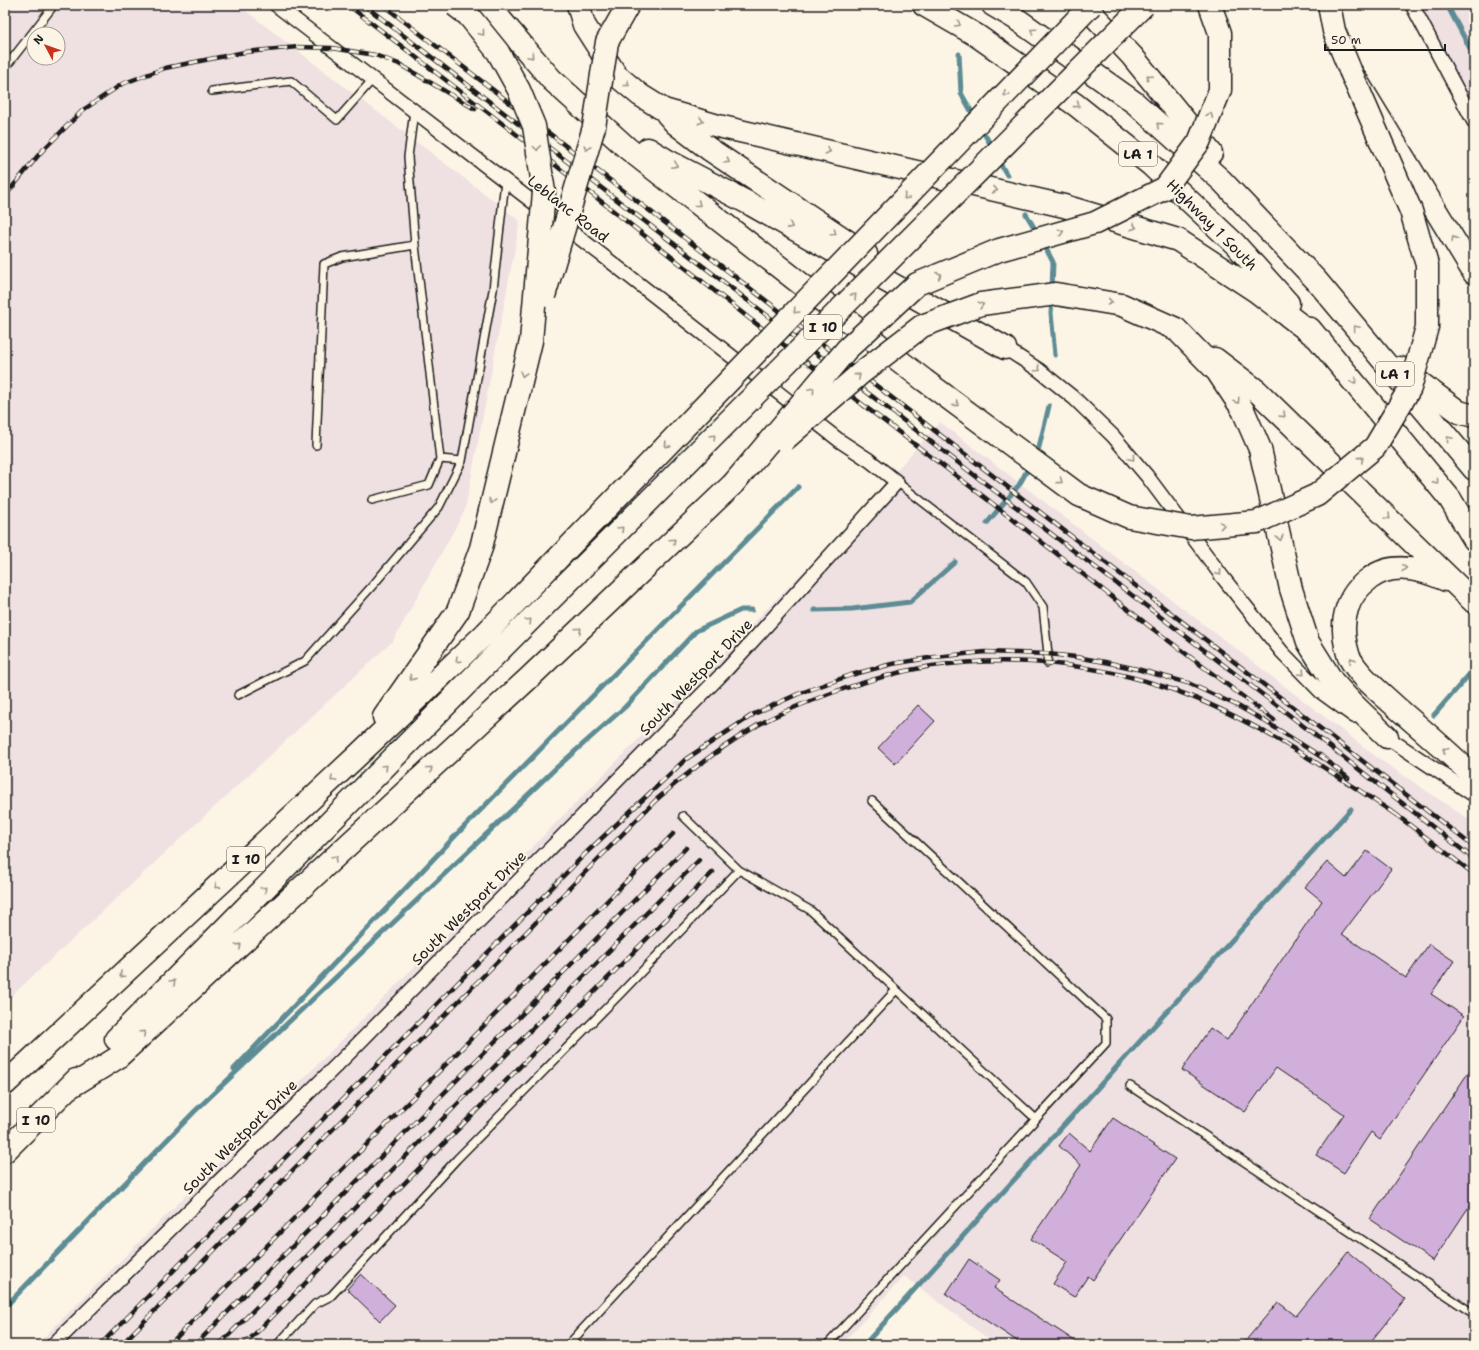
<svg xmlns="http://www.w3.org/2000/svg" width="1479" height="1350" font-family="'Shantell Sans',sans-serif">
<rect width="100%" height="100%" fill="#fcf5e5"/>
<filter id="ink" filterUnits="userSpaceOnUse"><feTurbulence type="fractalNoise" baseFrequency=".025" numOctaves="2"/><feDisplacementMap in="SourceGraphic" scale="8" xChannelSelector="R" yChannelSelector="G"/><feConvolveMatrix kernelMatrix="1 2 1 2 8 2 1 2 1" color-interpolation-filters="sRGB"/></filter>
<g filter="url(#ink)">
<!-- built -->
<path fill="#efe0e2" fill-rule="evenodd" d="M5,5h233l282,216 -55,289 -72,131 -388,361zM34,34h24v24h-24z
M1404,5h70v135l-19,-39z
M940,422l442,339 92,62v522h-478l-92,-69 -63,69h-805l326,-325 460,-467z"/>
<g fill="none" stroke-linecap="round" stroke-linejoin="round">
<!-- stream -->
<path stroke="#5d8c95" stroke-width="5" d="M1447,5l27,51
M959,54l2,39 14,25
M981,128l12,21
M998,160l9,15
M1026,214l12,20
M1043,243l10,19 -1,28
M1052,300l-1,13 4,42
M1035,457l3,-6 11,-45
M987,523l32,-38 11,-20
M814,610l38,-1 58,-7 45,-40
M1434,715l40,-46
M234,1069l225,-237 339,-345
M5,1307l189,-195 362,-344 69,-61 71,-76 45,-21h11
M864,1345l487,-536"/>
</g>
<!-- building -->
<path fill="#d0b0db" stroke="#1c1c1c" d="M918,705l17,16 -40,43 -17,-16z
M1367,851l24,18 -49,65 64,44 23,-34 25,17 -23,33 33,22 -84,123 -9,-7 -27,41 -28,-18 28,-41 -68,-46 -31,44 -63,-42 28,-42 17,12 95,-139 -17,-14 22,-25 19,16z
M1474,1064v135l-41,62 -63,-42z
M1113,1118l62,41 -82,121 -5,-4 -14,21 -21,-13 14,-22 -36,-23 50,-74 -22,-19 10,-13 21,18z
M1348,1252l57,47 -37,46h-126l36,-43 18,14z
M969,1259l31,21 -6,8 87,57h-58l-77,-51z
M361,1274l34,31 -15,16 -33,-32z"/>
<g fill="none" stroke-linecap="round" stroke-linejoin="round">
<defs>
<path id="lane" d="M5,68l49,-63
M212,91l79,-10 46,39 36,-41
M316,445l8,-181 18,-7 73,-12
M440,459l22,2
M897,482l129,100 17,25 5,47 -1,9
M372,500l57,-15 11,-26 -25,-214 -7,-88 6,-46
M238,695l67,-34 68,-76 66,-78 23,-46 31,-171 12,-109
M872,801l234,218v24l-70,76
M683,816l56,54 71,40 226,209 -209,226
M1130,1086l344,228
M277,1345l38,-41 16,-8 126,-137 165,-167 117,-122
M568,1345l328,-355"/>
<path id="street" d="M1412,5l62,117
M1005,348l34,22 36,29 38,37 34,40 77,103 58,73 39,40 33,24
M1382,734l92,61
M53,1345l296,-292 378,-384 170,-187 -28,-22 -29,-19 -229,-179 -335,-257"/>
<path id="highway" d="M488,5l63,74 76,69 297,232
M578,5l6,20 32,50 24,20 24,15 54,16 346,80 114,34 78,51 64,49
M924,5l52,30 100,70 75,60 84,79 53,59
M993,5l22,13 120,85 87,78 94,99 158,189
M1084,5l48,51 79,97
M1329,5l5,26 16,39 124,203
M667,114l8,9 34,26 157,105
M648,149l18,11 86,45 253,143
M1176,329l41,42 26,39 17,39 31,140 17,53 25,40 20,22 34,33
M1310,329l140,170 24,40
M1215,359l42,32 217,211
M1400,368l59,44 15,4
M1446,580c-24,-11 -54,-19 -77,-1 -22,16 -29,41 -23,67 1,4 2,8 3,11 11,20 30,34 46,49 26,23 54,46 79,71
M384,717l74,-106
M116,1039l385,-390
M5,1084l352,-328 129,-123
M67,1089l50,-31 413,-381 203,-193
M5,1151l71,-71"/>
</defs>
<!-- lane casing -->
<use href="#lane" stroke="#1c1c1c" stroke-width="10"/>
<!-- street casing -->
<use href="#street" stroke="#1c1c1c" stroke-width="16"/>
<!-- highway casing -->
<use href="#highway" stroke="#1c1c1c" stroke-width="25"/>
<!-- lane -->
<use href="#lane" stroke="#fcf5e5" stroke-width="7"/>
<!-- street -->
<use href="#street" stroke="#fcf5e5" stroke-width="13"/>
<!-- highway -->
<use href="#highway" stroke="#fcf5e5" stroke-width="22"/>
<defs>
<path id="rail" d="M348,5l168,129 234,185 238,181 165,129 121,91
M364,5l631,486 284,216 195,152
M383,5l1091,842
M5,196l36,-44 42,-42 39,-26 43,-16 80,-16 53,-5 34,1 43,7 24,9 76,45
M1320,755l28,23
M1394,813l80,61
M100,1345l487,-493 99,-93 68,-45 44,-20 53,-19 41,-11 43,-7 50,-5 63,2 28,3 29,5 32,7 51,14 48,22 27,15 60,38
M121,1345l535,-545c32,-28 65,-53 102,-75 25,-14 52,-24 79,-34 31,-10 62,-20 95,-25 80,-11 164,-3 242,24 80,29 153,79 224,126
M169,1345l504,-511
M195,1345l491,-497
M219,1345l480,-485
M244,1345l469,-473"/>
</defs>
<!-- rail casing -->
<use href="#rail" stroke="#1c1c1c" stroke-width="4.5"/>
<!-- rail -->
<use href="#rail" stroke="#fcf5e5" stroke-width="3" stroke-dasharray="9" stroke-linecap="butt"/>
<defs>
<path id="highway-bridge" d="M455,5l13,10 30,37 21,38 15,36 10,66 -13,149 -50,207 -23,63
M544,296l50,-169 13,-85 21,-37
M924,380l155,115 50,22 62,11 66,-6 60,-27 58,-48 35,-59 17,-61v-62l-16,-54 -61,-141
M784,440l77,-67 61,-47 59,-22 75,-10 66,11 54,24
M733,484l114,-135 70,-65 82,-34 96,-27 70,-35 34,-46 21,-52v-57l-10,-28
M486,633l605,-628
M501,649l643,-644"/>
</defs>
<!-- highway-bridge casing -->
<use href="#highway-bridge" stroke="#1c1c1c" stroke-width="25" stroke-linecap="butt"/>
<!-- highway-bridge -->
<use href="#highway-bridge" stroke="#fcf5e5" stroke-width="22"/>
</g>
<!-- one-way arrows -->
<defs><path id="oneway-chevron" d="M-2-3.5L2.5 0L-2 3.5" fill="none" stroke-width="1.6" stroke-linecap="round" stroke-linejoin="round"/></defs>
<g stroke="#97938b">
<use href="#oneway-chevron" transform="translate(958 24) rotate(30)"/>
<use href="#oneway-chevron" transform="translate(1033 31) rotate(-145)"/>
<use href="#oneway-chevron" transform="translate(482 33) rotate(50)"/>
<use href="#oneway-chevron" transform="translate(531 56) rotate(49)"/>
<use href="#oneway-chevron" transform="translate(1149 77) rotate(-129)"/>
<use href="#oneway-chevron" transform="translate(627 84) rotate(39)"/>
<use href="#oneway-chevron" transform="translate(1006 94) rotate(134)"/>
<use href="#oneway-chevron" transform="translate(1077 105) rotate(37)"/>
<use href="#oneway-chevron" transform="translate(1210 115) rotate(-67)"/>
<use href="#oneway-chevron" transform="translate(701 121) rotate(16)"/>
<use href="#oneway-chevron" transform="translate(1159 125) rotate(-138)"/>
<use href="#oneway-chevron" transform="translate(537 148) rotate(82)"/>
<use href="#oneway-chevron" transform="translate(587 148) rotate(106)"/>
<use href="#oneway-chevron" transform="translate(828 151) rotate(13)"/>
<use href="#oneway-chevron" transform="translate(727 161) rotate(34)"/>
<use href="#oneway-chevron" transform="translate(675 165) rotate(27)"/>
<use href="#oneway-chevron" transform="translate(995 190) rotate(13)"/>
<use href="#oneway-chevron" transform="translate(906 197) rotate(134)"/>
<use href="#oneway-chevron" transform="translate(698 204) rotate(38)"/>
<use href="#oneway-chevron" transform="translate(790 226) rotate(29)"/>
<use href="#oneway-chevron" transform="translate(1134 227) rotate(16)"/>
<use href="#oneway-chevron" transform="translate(1061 232) rotate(-16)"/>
<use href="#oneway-chevron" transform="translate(834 233) rotate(34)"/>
<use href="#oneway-chevron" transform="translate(1454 239) rotate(-121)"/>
<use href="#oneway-chevron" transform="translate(939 275) rotate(-23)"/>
<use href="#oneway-chevron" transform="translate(854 296) rotate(-45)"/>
<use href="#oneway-chevron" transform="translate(1110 302) rotate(9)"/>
<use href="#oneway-chevron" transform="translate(981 305) rotate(-15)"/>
<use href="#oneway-chevron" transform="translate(796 311) rotate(134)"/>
<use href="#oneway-chevron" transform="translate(1356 328) rotate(-130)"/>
<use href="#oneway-chevron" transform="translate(1038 369) rotate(35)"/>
<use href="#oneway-chevron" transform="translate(523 374) rotate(104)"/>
<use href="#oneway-chevron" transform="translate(858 376) rotate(-40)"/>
<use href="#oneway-chevron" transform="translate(1354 381) rotate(51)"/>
<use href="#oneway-chevron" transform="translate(812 390) rotate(-50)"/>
<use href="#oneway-chevron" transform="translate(1237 401) rotate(57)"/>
<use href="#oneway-chevron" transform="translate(956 404) rotate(37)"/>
<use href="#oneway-chevron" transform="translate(1283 415) rotate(44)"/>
<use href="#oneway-chevron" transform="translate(713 437) rotate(-45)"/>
<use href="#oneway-chevron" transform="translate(1449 439) rotate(-130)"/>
<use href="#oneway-chevron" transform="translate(667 445) rotate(134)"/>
<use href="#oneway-chevron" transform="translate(1132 458) rotate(50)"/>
<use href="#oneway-chevron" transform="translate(1361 459) rotate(-40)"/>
<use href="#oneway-chevron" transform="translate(1060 481) rotate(37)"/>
<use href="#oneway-chevron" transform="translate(1436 482) rotate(51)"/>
<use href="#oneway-chevron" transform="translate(492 501) rotate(104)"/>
<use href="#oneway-chevron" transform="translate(1388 517) rotate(45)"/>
<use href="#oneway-chevron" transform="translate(1222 525) rotate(-6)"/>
<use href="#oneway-chevron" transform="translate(621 529) rotate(-45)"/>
<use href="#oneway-chevron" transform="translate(1280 538) rotate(77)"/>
<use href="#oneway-chevron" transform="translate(673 541) rotate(-43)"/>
<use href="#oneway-chevron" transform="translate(1404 568) rotate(-1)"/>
<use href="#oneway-chevron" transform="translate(1219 573) rotate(53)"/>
<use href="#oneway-chevron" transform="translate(529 621) rotate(-45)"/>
<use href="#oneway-chevron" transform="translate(579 630) rotate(-43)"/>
<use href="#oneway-chevron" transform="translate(458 660) rotate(136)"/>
<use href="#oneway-chevron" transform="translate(1352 660) rotate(-122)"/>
<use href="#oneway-chevron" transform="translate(1302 673) rotate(46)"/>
<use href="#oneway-chevron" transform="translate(412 678) rotate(125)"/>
<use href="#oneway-chevron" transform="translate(1445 750) rotate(-138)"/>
<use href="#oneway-chevron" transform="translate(385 767) rotate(-45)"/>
<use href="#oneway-chevron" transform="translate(430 769) rotate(-43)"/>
<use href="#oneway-chevron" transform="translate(333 779) rotate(137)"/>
<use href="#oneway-chevron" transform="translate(335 858) rotate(-43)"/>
<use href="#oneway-chevron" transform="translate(217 886) rotate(137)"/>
<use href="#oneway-chevron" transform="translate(264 889) rotate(-45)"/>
<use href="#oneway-chevron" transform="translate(239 946) rotate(-42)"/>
<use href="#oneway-chevron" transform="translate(122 975) rotate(137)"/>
<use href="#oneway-chevron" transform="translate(173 982) rotate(-45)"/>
<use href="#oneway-chevron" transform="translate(143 1033) rotate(-42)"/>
</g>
</g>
<g text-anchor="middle" stroke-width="4" stroke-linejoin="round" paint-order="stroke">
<!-- shield labels -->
<g fill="#fcf5e5" stroke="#5f5d58" stroke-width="1">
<rect x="1119" y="142" width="38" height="24" rx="3"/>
<rect x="804" y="315" width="38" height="24" rx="3"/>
<rect x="1376" y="362" width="38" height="24" rx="3"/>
<rect x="227" y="847" width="38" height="24" rx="3"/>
<rect x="17" y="1108" width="38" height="24" rx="3"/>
</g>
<g font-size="14" font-weight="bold" fill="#1c1c1c">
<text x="1138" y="159">LA 1</text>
<text x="823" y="332">I 10</text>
<text x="1395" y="379">LA 1</text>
<text x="246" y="864">I 10</text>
<text x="36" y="1125">I 10</text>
</g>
<!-- street labels -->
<g font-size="15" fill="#1c1c1c" stroke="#fcf5e5">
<text transform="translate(568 209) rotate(38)" y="5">Leblanc Road</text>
<text transform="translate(1212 225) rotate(45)" y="5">Highway 1 South</text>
<text transform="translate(696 677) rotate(-46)" y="5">South Westport Drive</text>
<text transform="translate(469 908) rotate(-45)" y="5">South Westport Drive</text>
<text transform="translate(240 1137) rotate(-45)" y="5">South Westport Drive</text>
</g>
</g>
<!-- margin -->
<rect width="1479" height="1350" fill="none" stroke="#fcf5e5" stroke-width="20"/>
<rect x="10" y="10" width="1459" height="1330" fill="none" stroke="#1c1c1c" stroke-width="1.5" filter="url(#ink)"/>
<!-- north arrow -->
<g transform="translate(46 46) rotate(311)"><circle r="19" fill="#fcf5e5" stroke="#a29e95"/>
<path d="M0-3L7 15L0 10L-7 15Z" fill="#c8321e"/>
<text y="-6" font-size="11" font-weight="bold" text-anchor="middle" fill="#1c1c1c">N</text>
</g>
<!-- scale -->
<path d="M1325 44v6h120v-6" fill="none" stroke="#1c1c1c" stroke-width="2"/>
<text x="1331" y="44" font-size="12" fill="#1c1c1c" stroke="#fcf5e5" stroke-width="3" paint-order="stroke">50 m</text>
</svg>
